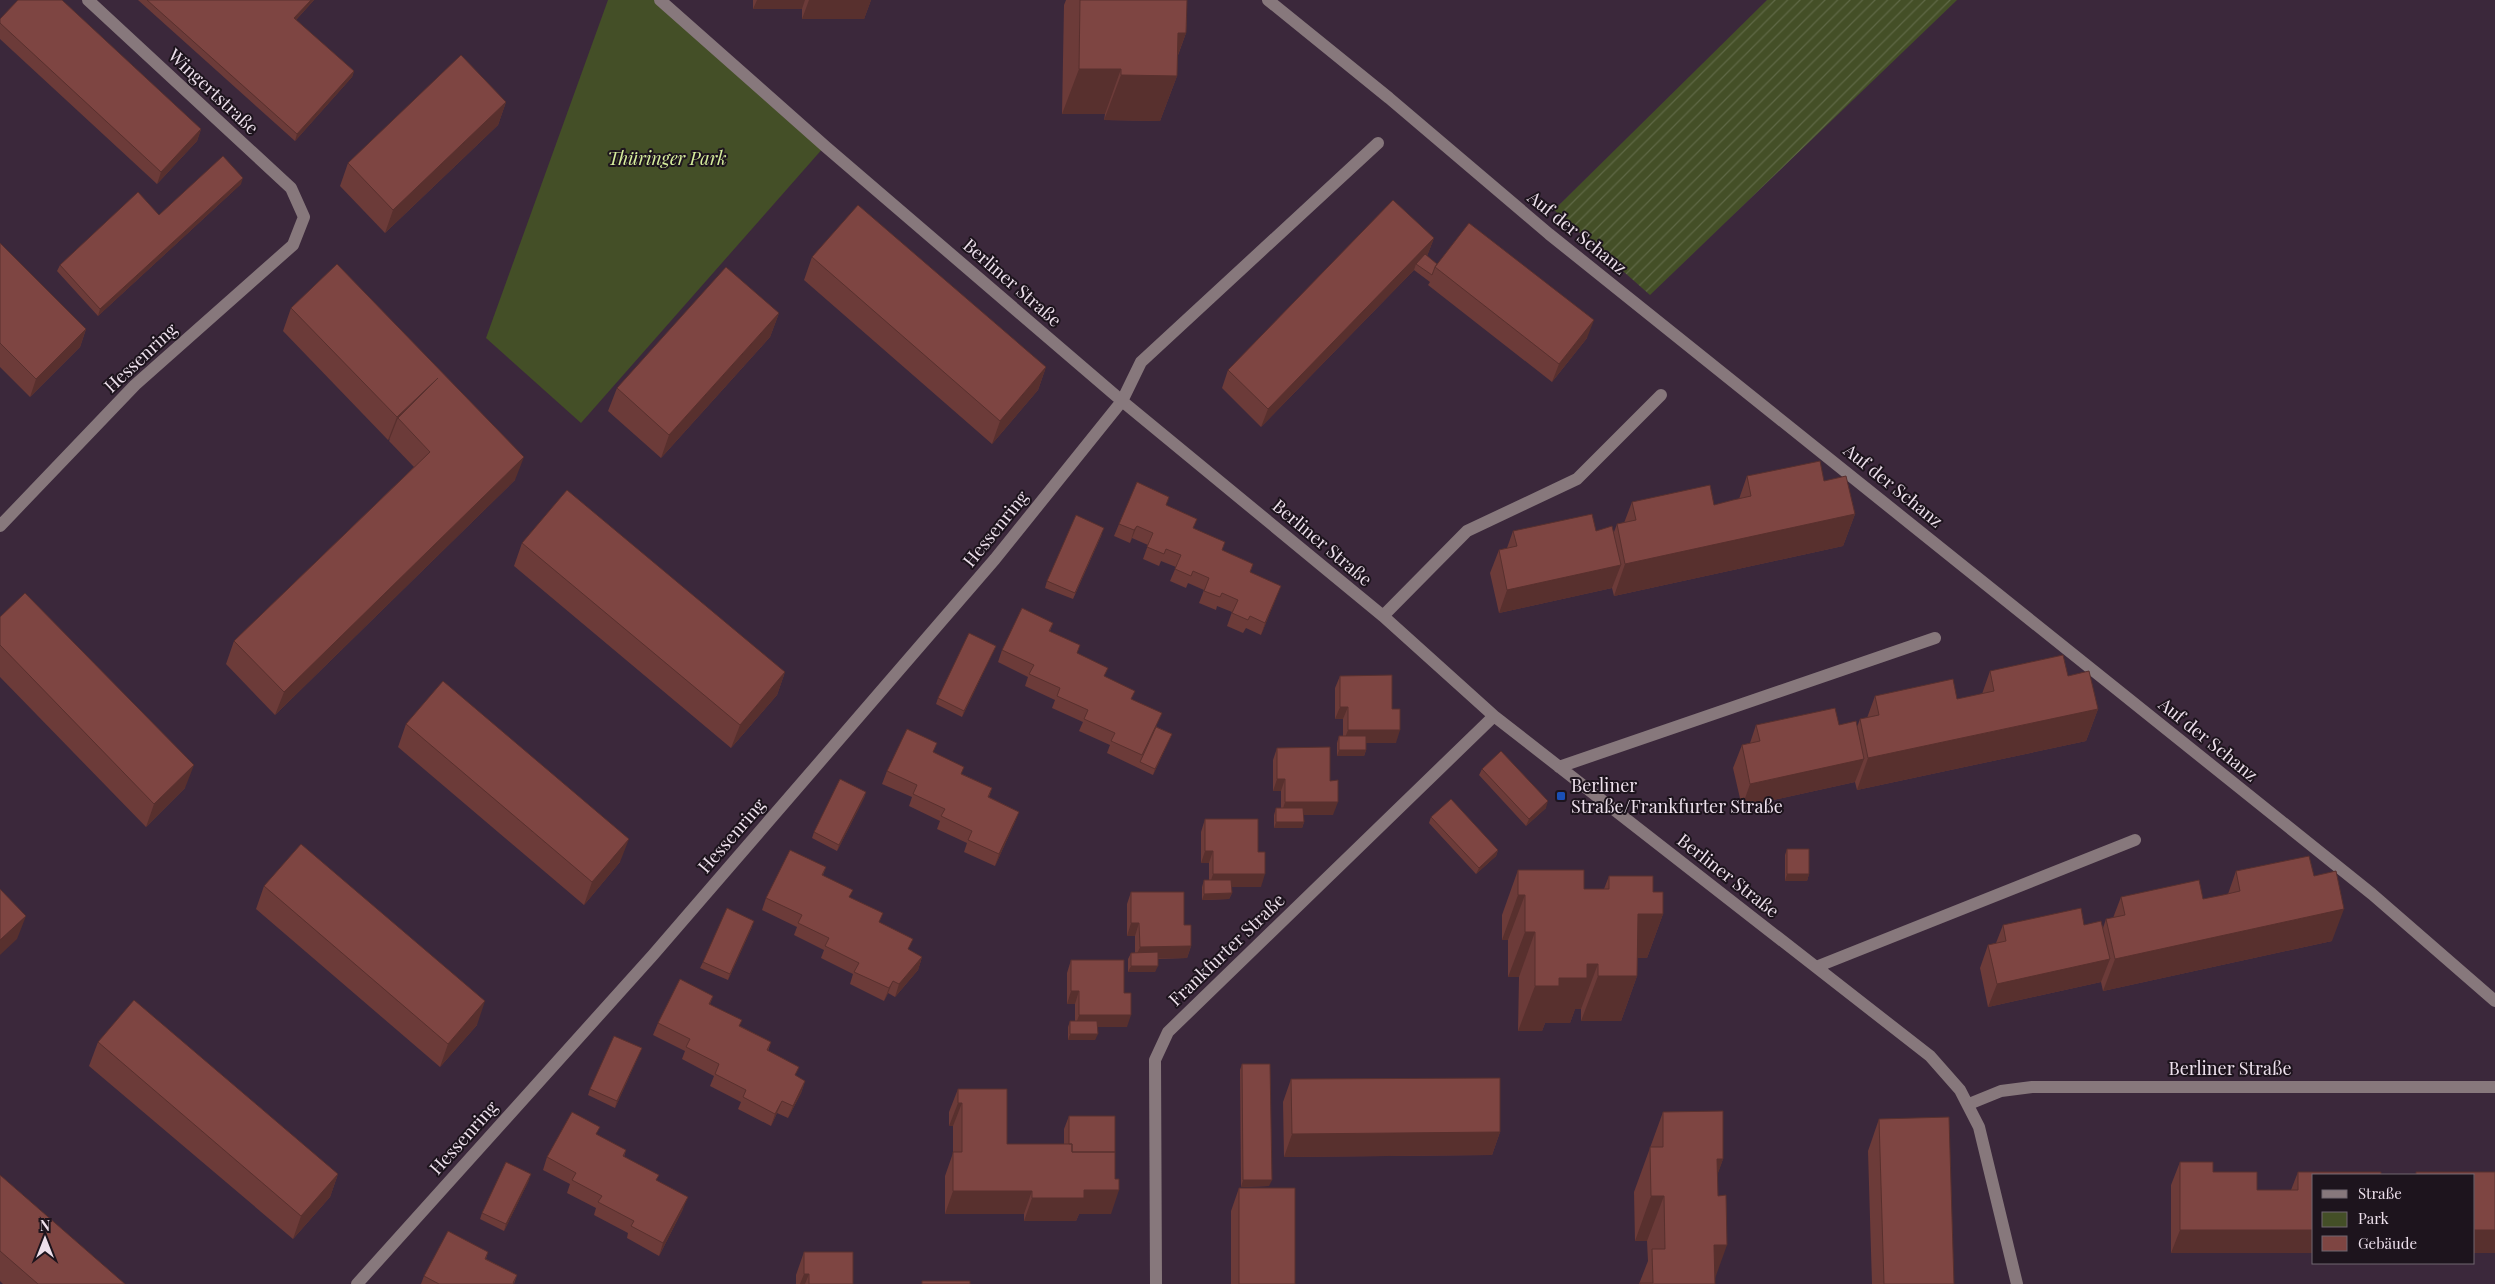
<svg xmlns="http://www.w3.org/2000/svg" width="2495" height="1284" font-family="'Playfair Display',serif">
<defs>
<pattern id="garden-furrows" width="10" height="10" patternUnits="userSpaceOnUse" patternTransform="scale(1.25)"><rect width="10" height="10" fill="#444f27"/><path d="M-1 1l2-2M0 10L10 0M9 11l2-2" fill="none" stroke="#5f6846"/></pattern>
</defs>
<rect width="100%" height="100%" fill="#3b283b"/>
<!-- park -->
<path fill="#444f27" d="M608,0h47l169,147 -243,276 -95,-85z"/>
<!-- garden -->
<path fill="url(#garden-furrows)" d="M1767,0h190l-307,295 -96,-85z"/>
<g fill="none" stroke-linecap="round" stroke-linejoin="round">
<!-- minor -->
<path stroke="#87787c" stroke-width="12" d="M660,0l166,147 296,254 261,215 111,100 436,340 30,34 19,37 38,157
M1268,0l121,98 160,136 823,660 123,107
M0,526l135,-141 158,-140 11,-28 -13,-29 -203,-188
M1383,616l84,-85 110,-52 84,-84
M1559,767l376,-129
M1816,967l319,-127
M1969,1104l32,-13 31,-4h463
M357,1284l296,-329 342,-396 127,-158 19,-39 237,-219
M1156,1284l-1,-224 13,-28 326,-316"/>
</g>
<!-- wall -->
<path fill="#6c3b39" d="M138,0h176l-18,20 58,51 -2,6 -57,64z
M753,0h118l-7,19h-62v-10h-49z
M1066,0h121l-1,33 -9,25v18l-17,45 -56,-1 1,-6h-43l2,-109z
M0,19l201,110 -4,12 -40,43 -157,-145z
M506,102l-8,23 -113,108 -45,-47 8,-23z
M241,184l-143,132 -41,-45 3,-6 99,-50z
M1434,238l-7,18 10,8 150,74 -35,44 -124,-97 2,-3 -16,-12 -153,157 -39,-39 6,-18z
M0,243l86,86 -6,18 -50,50 -30,-30z
M812,257l234,110 -8,23 -46,54 -188,-164z
M291,308l224,172 -240,235 -49,-51 8,-23 180,-174 -25,-26 1,-3 -2,2 -105,-109z
M779,313l-9,24 -109,121 -53,-47 9,-23z
M1747,476l77,5 31,33 -12,32 -229,50 -2,-8 -113,25 -9,-40 9,-23 8,-2 6,-17h83l18,1 3,-8 7,-1 8,-21 82,3 25,-6z
M1169,497l-3,8 31,14 -4,9 29,22 31,14 -3,9 26,25 -15,37 -15,-7 -3,5 -16,-7 5,-14 -15,-6 -1,4 -17,-7 5,-13 -16,-7 -2,5 -16,-7 6,-14 -15,-6 -2,5 -16,-7 5,-14 -16,-7 -2,5 -16,-7 5,-12z
M1102,534l-29,65 -28,-11 2,-7z
M522,543l263,129 -8,23 -46,53 -217,-182z
M0,617l185,171 -39,39 -146,-150z
M1053,623l-3,8 82,68 25,28 15,7 -19,41 -46,-22 3,-8 -31,-14 4,-9 -31,-14 3,-8 -30,-14 3,-9 -30,-15 4,-12z
M996,646l-34,71 -26,-13 2,-6z
M1990,671l78,5 30,33 -12,32 -229,49 -2,-8 -113,25 -9,-39 9,-23 8,-2 6,-18h83l18,2 3,-8 7,-1 8,-22 82,3 25,-5z
M1340,676l52,33 4,34h-30v7l-2,6h-27v-13l2,-7h4v-17h-8v-31z
M406,724l214,138 -36,43 -186,-158z
M1277,748l53,33 3,34h-29v7l-2,6h-28v-13l2,-7h5v-17h-8v-31z
M934,752l28,22 30,14 -3,9 30,15 -5,12 -19,42 -31,-14 3,-9 -30,-14 3,-8 -31,-15 3,-9 -30,-13 5,-13z
M1482,769l64,39 -20,18 -47,-51z
M866,792l-2,6 -27,53 -25,-13 2,-6z
M1431,817l67,33 -2,6 -20,18 -47,-51z
M1205,819l53,33 3,35h-29v6l-3,6 -27,1v-13l2,-7h5v-17h-8v-31z
M1787,849l22,25 -2,7h-22v-26z
M826,867l-3,8 57,48 29,27 13,7 -4,13 -23,27 -7,-4 -4,8 -34,-17 3,-10 -32,-16 3,-8 -30,-15 3,-8 -35,-17 4,-12z
M1518,870l66,19h20l5,-13 44,16 10,22 -16,44h-10v18l-16,45h-40v-12h-6l-5,14h-25l-3,8h-24l1,-54h-11v-37h-6v-25z
M2236,871l78,5 18,65 -229,50 -2,-9 -113,25 -8,-39 8,-23 8,-2 7,-18h81l19,3 3,-9 7,-1 8,-21 82,2 25,-5z
M264,886l213,139 -37,42 -184,-158z
M1131,892l53,33 7,21 -4,12 -29,1 -3,13h-27v-13l3,-6h4v-17h-8v-32z
M752,927l-24,53 -28,-12 3,-6z
M1071,960l53,33 3,34h-30l-2,13h-27v-13l2,-6h5v-17h-8v-31z
M713,996l-3,8 30,22 31,16 -3,9 28,25 9,5 -4,12 -13,25 -11,-5 -6,13 -33,-17 3,-7 -31,-16 4,-10 -32,-17 3,-8 -32,-16 5,-12z
M98,1042l240,132 -8,23 -37,42 -204,-173z
M642,1048l-27,60 -27,-13 2,-6z
M1242,1064l27,122 -28,1 -1,-117z
M1291,1079l209,53 -8,23 -208,2 -1,-55z
M958,1089l49,55h57v-15l5,-13 42,98h-32l-3,7h-52v-7h-79v-38l8,-23v-27h-4v-14z
M1663,1112l60,47 -6,16 -2,109h-76l9,-23 -1,-20h-12l-1,-49z
M1879,1119l75,165h-82l-4,-133z
M597,1135l29,15 -2,7 32,24 27,28 -24,47 -32,-18 1,-5 -34,-18 2,-7 -29,-15 3,-9 -27,-14 4,-13z
M2180,1162l33,10 44,18h34l7,-18 16,81h-143v-68z
M0,1175l125,109h-122l-3,-3z
M529,1180l-25,51 -24,-12 2,-6z
M1239,1188l56,96h-64v-73z
M488,1252l-2,7 31,16 -3,9h-93l3,-8z
M804,1252l49,32h-57v-9z"/>
<!-- shaded-wall -->
<path fill="#58302e" d="M311,0h3l-22,24 2,-6z
M757,0h48l-3,9h-49z
M809,0h62l-7,19h-62z
M1178,33h8l-16,43h7l-17,45 -56,-1 17,-45z
M1079,69h42l-16,45h-43z
M354,71l-2,6 -57,64 2,-7z
M506,102l-8,23 -113,108 8,-23z
M201,129l-4,12 -40,43 4,-12z
M243,178l-2,6 -143,132 2,-7z
M1434,238l-7,18 -11,8 -2,6 -153,157 7,-18z
M779,313l-9,24 -109,121 8,-23z
M1594,320l-7,18 -35,44 7,-18z
M86,329l-6,18 -50,50 6,-18z
M1046,367l-8,23 -46,54 8,-23z
M438,378l-40,40 -8,20 -2,2 9,-23z
M524,457l-9,23 -240,235 9,-23z
M1855,514l-12,32 -229,50 11,-32z
M1137,526l-5,12 -2,5 4,-13z
M1621,565l-9,23 -113,25 8,-23z
M1281,586l-5,12 -15,37 4,-12z
M996,646l-3,6 -31,65 2,-6z
M785,672l-8,23 -46,53 9,-23z
M1340,707h8l-5,12h-8z
M2098,709l-12,32 -229,49 11,-32z
M1348,730h52l-4,13h-53z
M1172,734l-3,6 -16,35 2,-6z
M1339,750h27l-2,6h-27z
M1864,759l-9,23 -113,25 8,-23z
M194,765l-9,23 -39,39 8,-23z
M1277,779h8l-4,12h-8z
M866,792l-2,6 -27,53 2,-6z
M1548,801l-2,7 -20,18 3,-7z
M1285,802h53l-5,13h-52z
M1019,812l-5,12 -19,42 4,-12z
M1276,822h28l-2,6h-28z
M629,839l-9,23 -36,43 8,-23z
M1498,850l-2,6 -20,18 3,-6z
M1205,851h8l-4,12h-8z
M1213,874h52l-4,13h-52z
M1787,874h22l-2,7h-22z
M1232,893l-3,6 -27,1 2,-6z
M1518,895h7l-17,45h-6z
M2344,909l-12,32 -229,50 12,-32z
M1638,914h25l-16,44h-26z
M26,916l-9,23 -17,16v-15z
M754,921l-2,6 -24,53 2,-6z
M1131,923h8l-4,13h-8z
M1525,932h10l-16,45h-11z
M1191,946l-4,12 -52,1 5,-12z
M922,957l-4,13 -23,27 4,-13z
M2110,959l-9,23 -113,25 9,-23z
M1587,964h11l-17,45h-6l-5,14h-25l-3,8h-24l17,-45z
M1131,966h27l-3,6h-27z
M1598,976h39l-16,45h-40z
M893,981l-5,12 -4,8 5,-13z
M1071,991h8l-4,13h-8z
M485,1001l-8,24 -37,42 8,-23z
M1079,1015h52l-4,12h-52z
M1070,1034h28l-3,6h-27z
M642,1048l-3,6 -24,54 2,-7z
M805,1081l-4,12 -13,25 5,-12z
M782,1101l-5,12 -6,13 4,-12z
M958,1103h4l-9,23h-4z
M1500,1132l-8,23 -208,2 8,-23z
M1717,1159h6l-16,45z
M338,1174l-8,23 -37,42 8,-23z
M531,1174l-2,6 -25,51 2,-7z
M1243,1180h29l-3,6 -28,1z
M1084,1190h35l-8,24h-32l-3,7h-52l8,-23z
M953,1191h79l-8,23h-79z
M1651,1196h13l-17,45h-12z
M688,1197l-5,12 -24,47 4,-13z
M2180,1230h134v23h-143z
M2474,1230h21v23h-21z
M1714,1245h13l-14,39z
M804,1274h5l-4,10h-5z"/>
<!-- building -->
<path fill="#7e4542" stroke="#58302e" d="M18,0h44l139,129 -40,43 -161,-149v-4z
M147,0h164l-17,18 60,53 -57,63z
M1080,0h107l-1,33h-8l-1,43 -56,-1v-6h-42z
M461,55l45,47 -113,108 -45,-47z
M223,156l20,22 -143,131 -40,-44 78,-73 21,23z
M1393,200l41,38 -166,171 -40,-39z
M858,205l188,162 -46,54 -188,-164z
M1469,223l125,97 -35,44 -124,-97z
M0,243l86,86 -50,50 -36,-36z
M1425,254l12,10 -2,3 -3,8 -16,-11z
M337,264l187,193 -240,235 -50,-51 196,-189 -32,-34 40,-40 -41,39 -106,-109z
M726,267l53,46 -110,122 -52,-47z
M1820,461l4,20 22,-5 9,38 -230,50 -8,-40 19,-4 -4,-18 78,-17 4,20 19,-5 18,-4 -4,-20z
M1137,482l32,15 -3,8 31,14 -4,9 32,14 -3,8 31,14 -3,8 31,14 -16,37 -15,-7 -2,4 -16,-7 6,-13 -16,-7 -2,4 -16,-6 5,-13 -16,-7 -2,5 -16,-7 6,-14 -15,-6 -2,5 -17,-7 6,-14 -16,-7 -3,4 -15,-6z
M567,490l218,182 -45,53 -218,-182z
M1592,514l4,17 16,-5 9,39 -114,25 -8,-40 18,-4 -4,-15z
M1076,515l28,13 -29,65 -28,-12z
M25,593l169,172 -40,39 -154,-159v-28z
M1022,608l31,15 -4,8 31,14 -3,8 31,15 -4,8 31,15 -4,8 31,14 -20,42 -31,-14 4,-8 -31,-14 4,-9 -31,-14 3,-8 -31,-14 5,-9 -32,-15z
M969,633l27,13 -32,65 -26,-13z
M2063,655l5,21 21,-5 9,38 -230,49 -8,-39 19,-4 -4,-19 78,-17 4,20 37,-8 -4,-20z
M1392,675v34h8v21h-52v-23h-8v-31z
M443,681l186,158 -37,43 -186,-158z
M1835,708l4,17 17,-4 8,38 -114,25 -8,-39 18,-4 -4,-16z
M1156,727l16,7 -17,35 -15,-7z
M907,729l30,14 -4,9 31,15 -3,7 31,14 -4,9 31,15 -20,42 -31,-14 4,-9 -31,-15 4,-7 -32,-15 4,-9 -30,-14z
M1339,736h27v14h-27z
M1330,747v34l8,-1v22h-53v-23h-8v-31z
M1501,751l47,50 -19,18 -47,-50z
M840,779l26,13 -27,53 -25,-13z
M1451,799l47,51 -19,18 -48,-51z
M1276,808h27l1,14h-28z
M1205,819h53v33h7v22h-52v-23h-8z
M301,844l184,157 -37,43 -184,-158z
M1787,849h22v25h-22z
M790,850l36,17 -4,8 31,15 -4,7 34,16 -4,9 34,17 -5,10 14,8 -23,27 -6,-3 -4,7 -35,-16 5,-9 -34,-17 4,-8 -31,-15 4,-8 -36,-17z
M2309,856l5,20 22,-5 8,38 -229,50 -9,-40 19,-4 -4,-18 78,-17 4,19 20,-4 17,-4 -4,-20z
M1518,870h66v19h25v-13h44v16h10v22h-25l-1,62h-39v-12h-11v14h-28v8h-24v-54h-10v-37h-7z
M1204,880h27l1,13 -28,1z
M0,889l26,27 -26,24z
M1131,892h53v33h7v21l-51,1 -1,-24h-8z
M727,908l27,13 -24,53 -27,-12z
M2081,908l3,17 17,-4 9,38 -113,25 -9,-39 18,-4 -3,-16z
M1158,952v14h-27v-13z
M1071,960h53v33h7v22h-52v-24h-8z
M680,979l33,17 -4,8 33,16 -3,6 32,16 -4,8 32,17 -4,8 10,6 -12,25 -11,-5 -7,13 -32,-17 3,-7 -31,-16 4,-10 -33,-17 4,-8 -32,-16z
M134,1000l204,174 -37,42 -203,-174z
M1070,1021h27l1,13h-28z
M614,1036l28,12 -25,53 -27,-12z
M1242,1064h28l2,116h-29z
M1500,1078v54l-208,2 -1,-55z
M958,1089h49v55h65v8h43v27h4v11h-35v8h-52v-7h-79v-39h9v-49h-4z
M1723,1111v48h-6l1,37 8,-1 1,50h-13l1,39h-75v-1h13l-1,-34h13l-1,-53h-13l-1,-49h13v-35z
M572,1112l28,15 -4,7 30,16 -3,6 36,19 -3,5 32,17 -25,46 -32,-17 3,-5 -36,-19 4,-6 -30,-16 4,-7 -29,-16z
M1069,1116h46v36h-43v-8h-3z
M1949,1117l5,167h-70l-5,-165z
M506,1162l25,12 -25,50 -24,-11z
M2180,1162h33v10h44v18h41v-18h83v3h-67v55h-134z
M2416,1172h79v58h-21v-55h-58z
M0,1175l125,109h-87l-38,-33z
M1239,1188h56v96h-56z
M448,1231l40,21 -3,7 32,16 -4,8 1,1h-75l-15,-8z
M804,1252h49v32h-44v-10h-5z
M922,1281h48v3h-48z"/>
<!-- markers -->
<rect fill="#1a4fb4" stroke="#1d141d" stroke-width="2" x="1556" y="791" width="10" height="10" rx="2.5"/>
<g text-anchor="middle" stroke-width="4" stroke-linejoin="round" paint-order="stroke">
<!-- street labels -->
<g font-size="18" fill="#ede0ec" stroke="#1d141d">
<text transform="translate(213 92) rotate(43)" y="6">Wingertstraße</text>
<text transform="translate(1577 233) rotate(39)" y="6">Auf der Schanz</text>
<text transform="translate(1012 283) rotate(41)" y="6">Berliner Straße</text>
<text transform="translate(141 358) rotate(-43)" y="6">Hessenring</text>
<text transform="translate(1893 486) rotate(39)" y="6">Auf der Schanz</text>
<text transform="translate(996 529) rotate(-51)" y="6">Hessenring</text>
<text transform="translate(1322 543) rotate(40)" y="6">Berliner Straße</text>
<text transform="translate(2208 740) rotate(39)" y="6">Auf der Schanz</text>
<text transform="translate(732 836) rotate(-49)" y="6">Hessenring</text>
<text transform="translate(1728 876) rotate(38)" y="6">Berliner Straße</text>
<text transform="translate(1227 950) rotate(-44)" y="6">Frankfurter Straße</text>
<text x="2230" y="1075">Berliner Straße</text>
<text transform="translate(464 1138) rotate(-48)" y="6">Hessenring</text>
</g>
<!-- park labels -->
<g font-size="18" font-style="italic" fill="#d7ef9d" stroke="#1d141d">
<text x="667" y="165">Thüringer Park</text>
</g>
<!-- poi labels -->
<g font-size="18" fill="#ede0ec" stroke="#1d141d" text-anchor="start">
<text x="1571" y="792">Berliner<tspan x="1571" dy="21">Straße/Frankfurter Straße</tspan></text>
</g>
</g>
<!-- legend -->
<rect x="2312" y="1174" width="162" height="90" fill="#1d141d" stroke="#706670"/>
<rect x="2322" y="1190" width="25" height="8" fill="#87787c" stroke="#706670"/>
<text x="2358" y="1199" font-size="15" fill="#ede0ec">Straße</text>
<rect x="2322" y="1212" width="25" height="15" fill="#444f27" stroke="#706670"/>
<text x="2358" y="1224" font-size="15" fill="#ede0ec">Park</text>
<rect x="2322" y="1236" width="25" height="15" fill="#7e4542" stroke="#706670"/>
<text x="2358" y="1249" font-size="15" fill="#ede0ec">Gebäude</text>
<!-- north arrow -->
<g transform="translate(45 1239)" stroke="#1d141d" stroke-width="4" paint-order="stroke">
<path d="M0-4L9 19L0 12L-9 19Z" fill="#ede0ec"/>
<text y="-8" font-size="14" font-weight="bold" text-anchor="middle" fill="#ede0ec">N</text>
</g>
</svg>
